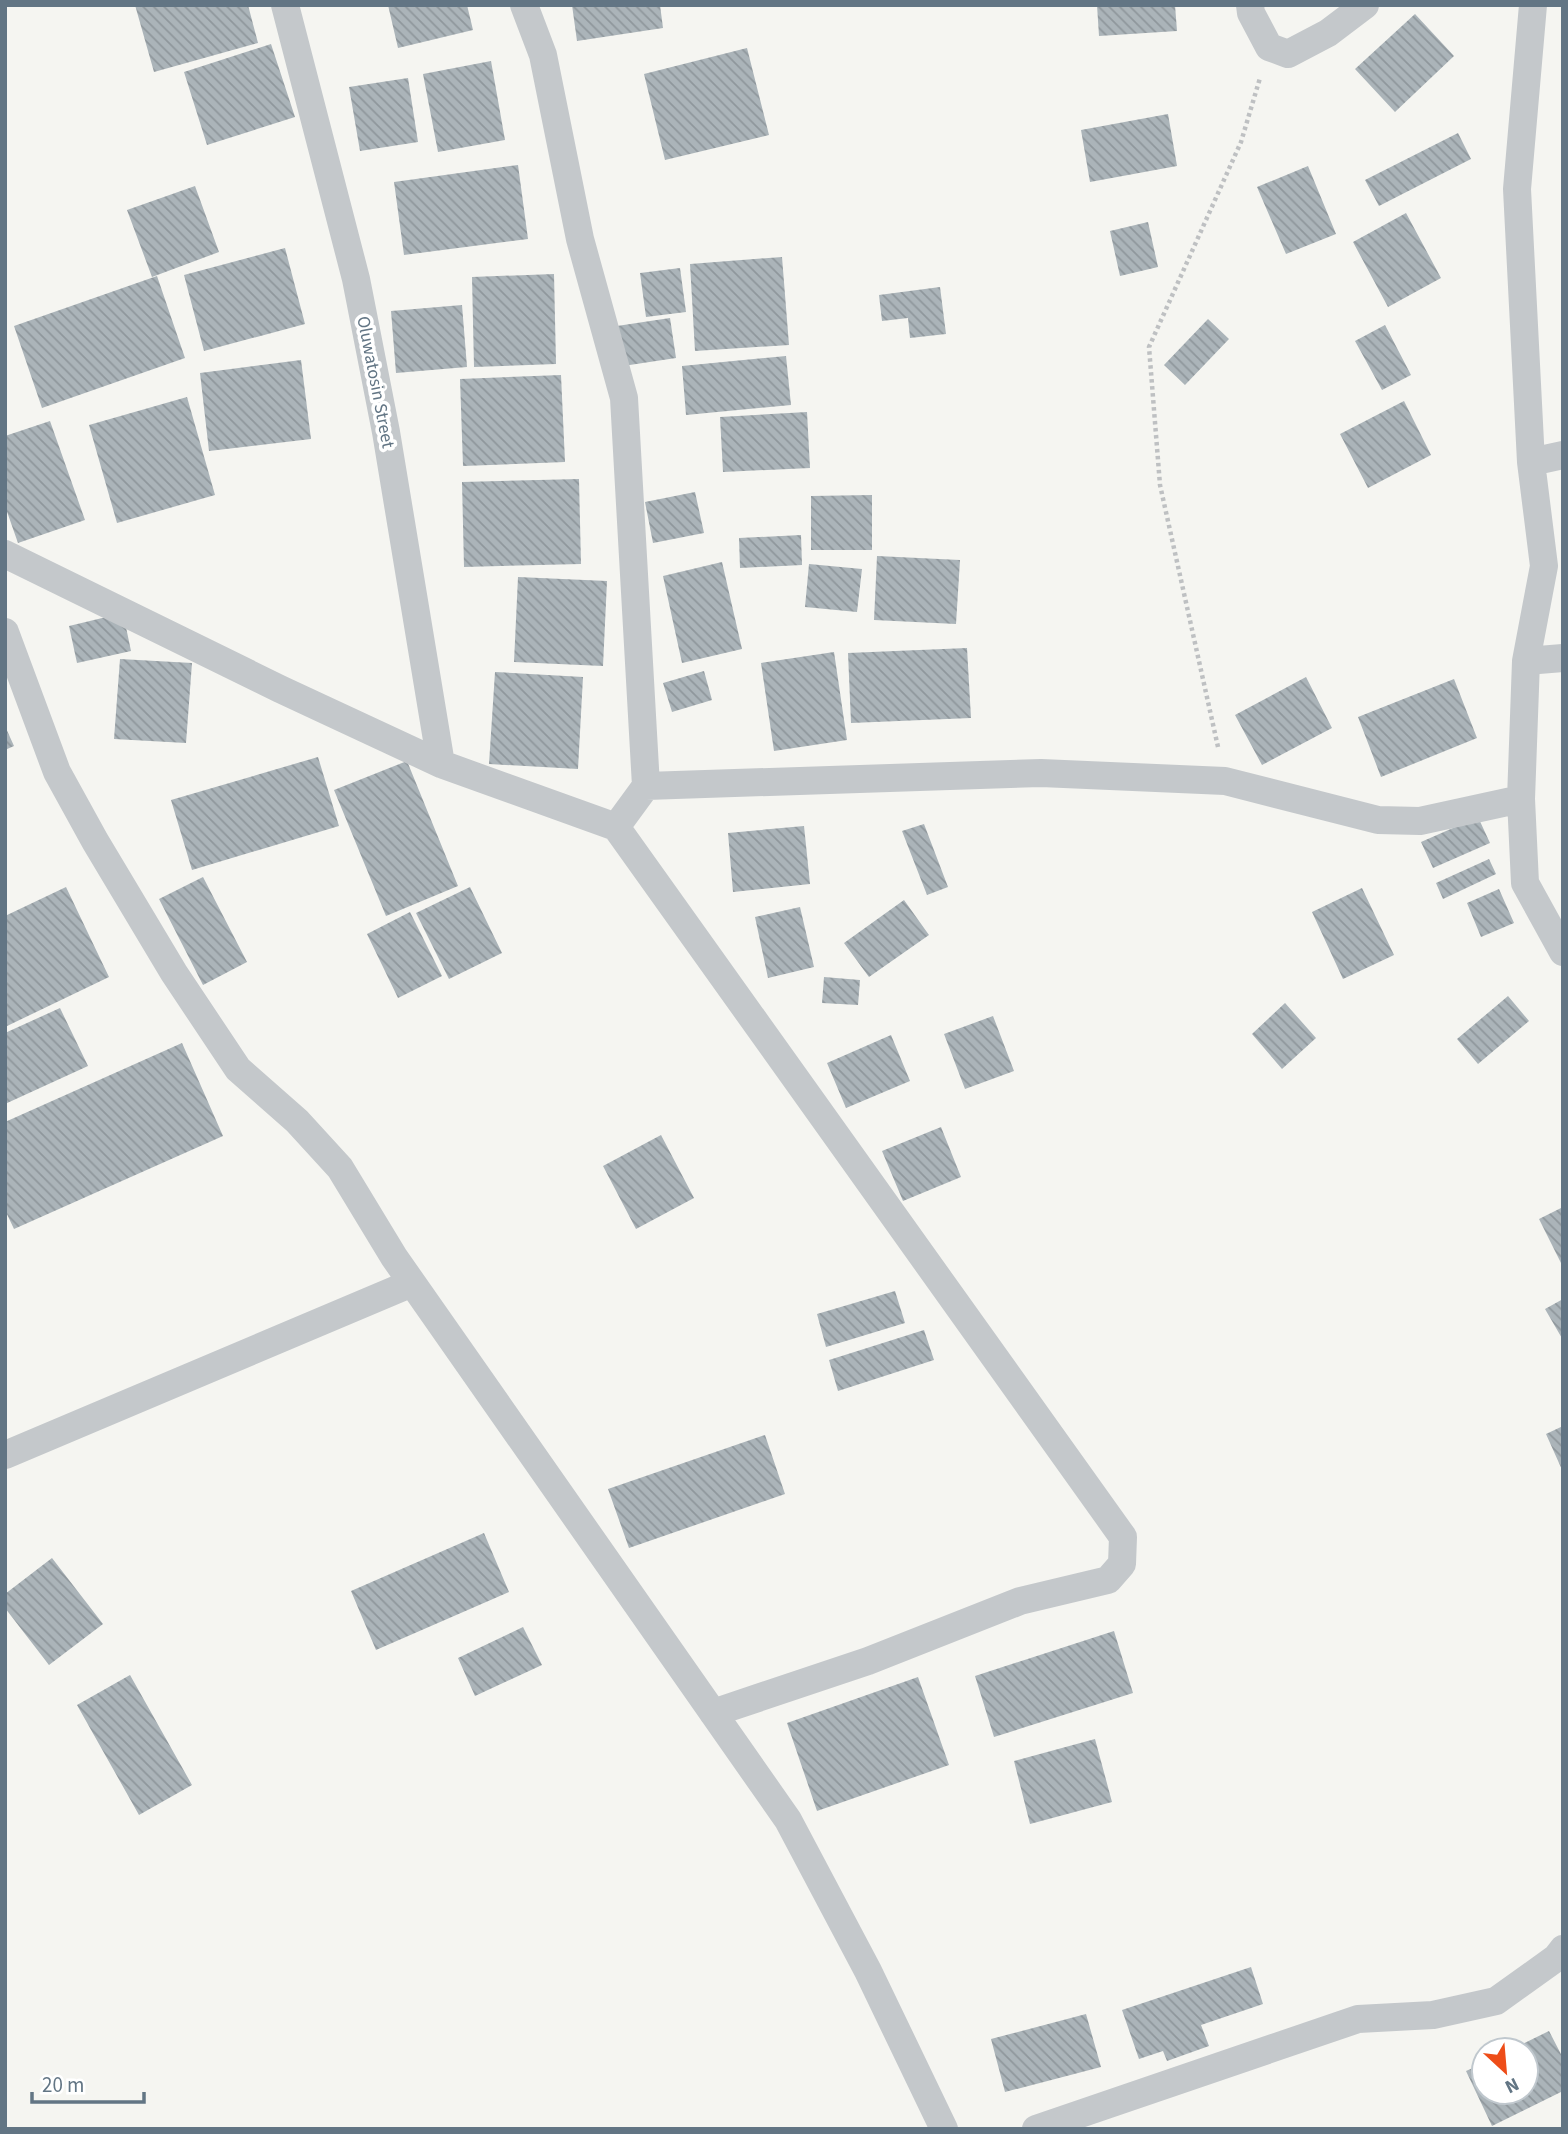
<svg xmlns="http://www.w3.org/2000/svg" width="1568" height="2134" font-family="'Source Sans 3',sans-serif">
<defs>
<pattern id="building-back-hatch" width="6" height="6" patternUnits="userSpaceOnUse" patternTransform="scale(1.75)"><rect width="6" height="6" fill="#abb4b9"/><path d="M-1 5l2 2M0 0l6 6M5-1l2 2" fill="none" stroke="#8f979c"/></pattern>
</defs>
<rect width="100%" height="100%" fill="#f5f5f1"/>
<!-- building -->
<path fill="url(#building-back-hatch)" d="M135,5h113l10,38 -104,29z
M388,5h79l6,25 -75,18z
M572,5h88l3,23 -86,13z
M1097,5h78l2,26 -78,5z
M1415,14l39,42 -59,56 -40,-43z
M271,44l24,73 -88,28 -23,-73z
M747,48l22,87 -104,25 -21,-86z
M491,61l14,79 -67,12 -15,-78z
M408,78l10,64 -58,9 -11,-64z
M1168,114l9,52 -87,16 -9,-52z
M1458,133l13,26 -92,47 -14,-26z
M518,165l10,74 -124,16 -10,-73z
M1308,166l28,68 -50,20 -29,-67z
M195,186l24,66 -67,25 -25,-67z
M1406,213l35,65 -53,29 -35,-65z
M1148,222l10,45 -38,9 -10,-45z
M285,248l20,76 -101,27 -20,-76z
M782,257l7,88 -94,6 -5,-87z
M680,268l6,44 -40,5 -6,-44z
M554,274l2,90 -82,3 -2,-90z
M157,276l28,82 -143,50 -28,-82z
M940,287l6,47 -36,4 -2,-20 -26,3 -3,-26z
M462,305l5,62 -71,6 -5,-62z
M670,318l6,40 -53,8 -6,-40z
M1208,319l21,20 -44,46 -21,-20z
M1385,325l26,50 -29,15 -27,-49z
M786,356l5,49 -105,10 -4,-49z
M301,360l10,79 -102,12 -9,-78z
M561,375l4,87 -102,4 -3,-87z
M187,397l28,98 -98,28 -28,-98z
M1404,401l27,54 -63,33 -28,-54z
M807,412l3,56 -87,4 -3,-55z
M50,421l35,99 -67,23 -13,-37v-70z
M579,479l2,85 -117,3 -2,-85z
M695,492l9,41 -51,10 -8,-41z
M872,495v55h-61v-54z
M801,535l1,30 -62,3 -1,-30z
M877,556l83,4 -4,64 -82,-4z
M722,562l20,87 -60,14 -19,-87z
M809,564l53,5 -5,43 -52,-5z
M518,577l89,4 -4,85 -89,-4z
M123,613l8,38 -54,12 -8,-37z
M967,648l4,70 -120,5 -3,-70z
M834,652l13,88 -73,11 -13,-88z
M120,659l72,4 -6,80 -72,-4z
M704,671l8,29 -40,12 -9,-29z
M495,672l88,5 -5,92 -89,-5z
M1306,677l26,51 -70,37 -27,-50z
M1454,679l23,59 -96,39 -23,-60z
M5,726l9,20 -9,4z
M318,757l21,69 -147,44 -21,-70z
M407,761l51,125 -72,30 -52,-126z
M1478,817l12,26 -57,25 -12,-26z
M924,824l24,63 -21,8 -25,-64z
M804,826l6,58 -77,8 -5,-59z
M1489,859l7,15 -53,25 -7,-16z
M203,877l44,85 -44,23 -44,-86z
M66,887l43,90 -104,50v-111z
M470,887l32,66 -53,26 -33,-66z
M1362,888l32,67 -51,24 -31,-67z
M1499,889l15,34 -33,14 -14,-34z
M904,900l25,35 -60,42 -25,-34z
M800,907l14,60 -46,11 -13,-61z
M410,912l32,64 -44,22 -31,-64z
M824,977l36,3 -2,25 -36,-2z
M1508,996l21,25 -51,43 -21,-25z
M1285,1003l31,35 -34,31 -30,-35z
M60,1008l28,58 -83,38v-71z
M993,1016l21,55 -49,18 -21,-55z
M891,1035l19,46 -64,27 -19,-45z
M182,1043l41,93 -209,93 -9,-19v-88z
M941,1127l20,50 -58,24 -21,-50z
M661,1135l33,63 -58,31 -33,-63z
M1563,1207v60l-24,-48z
M895,1291l10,32 -79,24 -9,-33z
M1563,1299v41l-18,-31z
M924,1330l10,30 -96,31 -9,-31z
M1563,1426v46l-17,-38z
M765,1435l20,59 -156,54 -21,-59z
M484,1533l25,59 -133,58 -25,-59z
M52,1558l51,66 -54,41 -44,-57v-14z
M523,1627l19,38 -67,31 -17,-38z
M1114,1631l19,62 -139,44 -19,-61z
M130,1675l62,110 -53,30 -62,-110z
M918,1677l31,88 -132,46 -30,-88z
M1095,1739l17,63 -82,22 -16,-63z
M1251,1967l12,37 -62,21 8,21 -42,15 -4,-10 -24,8 -17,-49z
M1086,2014l15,53 -96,25 -14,-53z
M1549,2031l14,27v33l-71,35 -26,-55 18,-8v29h42v-42h-16z"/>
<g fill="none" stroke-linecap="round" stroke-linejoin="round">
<!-- path -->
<path stroke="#bec0c2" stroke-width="4.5" stroke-dasharray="3.5 3.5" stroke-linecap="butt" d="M1218,747l-58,-262 -11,-138 92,-205 19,-64"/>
<!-- minor -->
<path stroke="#c4c8cb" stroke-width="28" d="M285,5l71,274 30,153 55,332
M524,5l19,50 37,184 44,159 22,388 -30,41
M1250,5l1,8 18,34 19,7 40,-21 37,-28
M1533,5l-16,184 14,273 13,104 -18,95 -5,138 4,84 38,69
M1531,462l32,-7
M5,554l275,135 161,75 175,63 507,710 -1,27 -14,16 -88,21 -152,60 -155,52
M5,632l52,140 38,69 79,132 64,96 59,52 43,47 54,89 394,563 80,151 76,158
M1526,661l37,-3
M646,786l395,-13 184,8 153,39 42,1 101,-22
M5,1455l407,-172
M1036,2129l322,-110 75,-4 63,-14 60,-43 7,-9"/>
</g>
<g text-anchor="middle" stroke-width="7" stroke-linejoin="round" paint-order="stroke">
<!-- street labels -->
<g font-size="18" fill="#627584" stroke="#fff">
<text transform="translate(376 382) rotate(79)" y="6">Oluwatosin Street</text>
</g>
</g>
<!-- border -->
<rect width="1568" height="2134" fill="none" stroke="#627584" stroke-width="14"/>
<!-- north arrow -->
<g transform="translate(1505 2071) rotate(154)"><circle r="33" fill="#ffffff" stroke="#c0c8ce" stroke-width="2"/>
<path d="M0-5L12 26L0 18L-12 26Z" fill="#ee4d18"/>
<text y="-10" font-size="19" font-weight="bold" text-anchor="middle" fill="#627584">N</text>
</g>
<!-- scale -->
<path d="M32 2092v10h112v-10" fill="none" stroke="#627584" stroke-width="3.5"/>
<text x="42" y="2092" font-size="21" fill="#627584" stroke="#ffffff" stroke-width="5" paint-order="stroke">20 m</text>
</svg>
